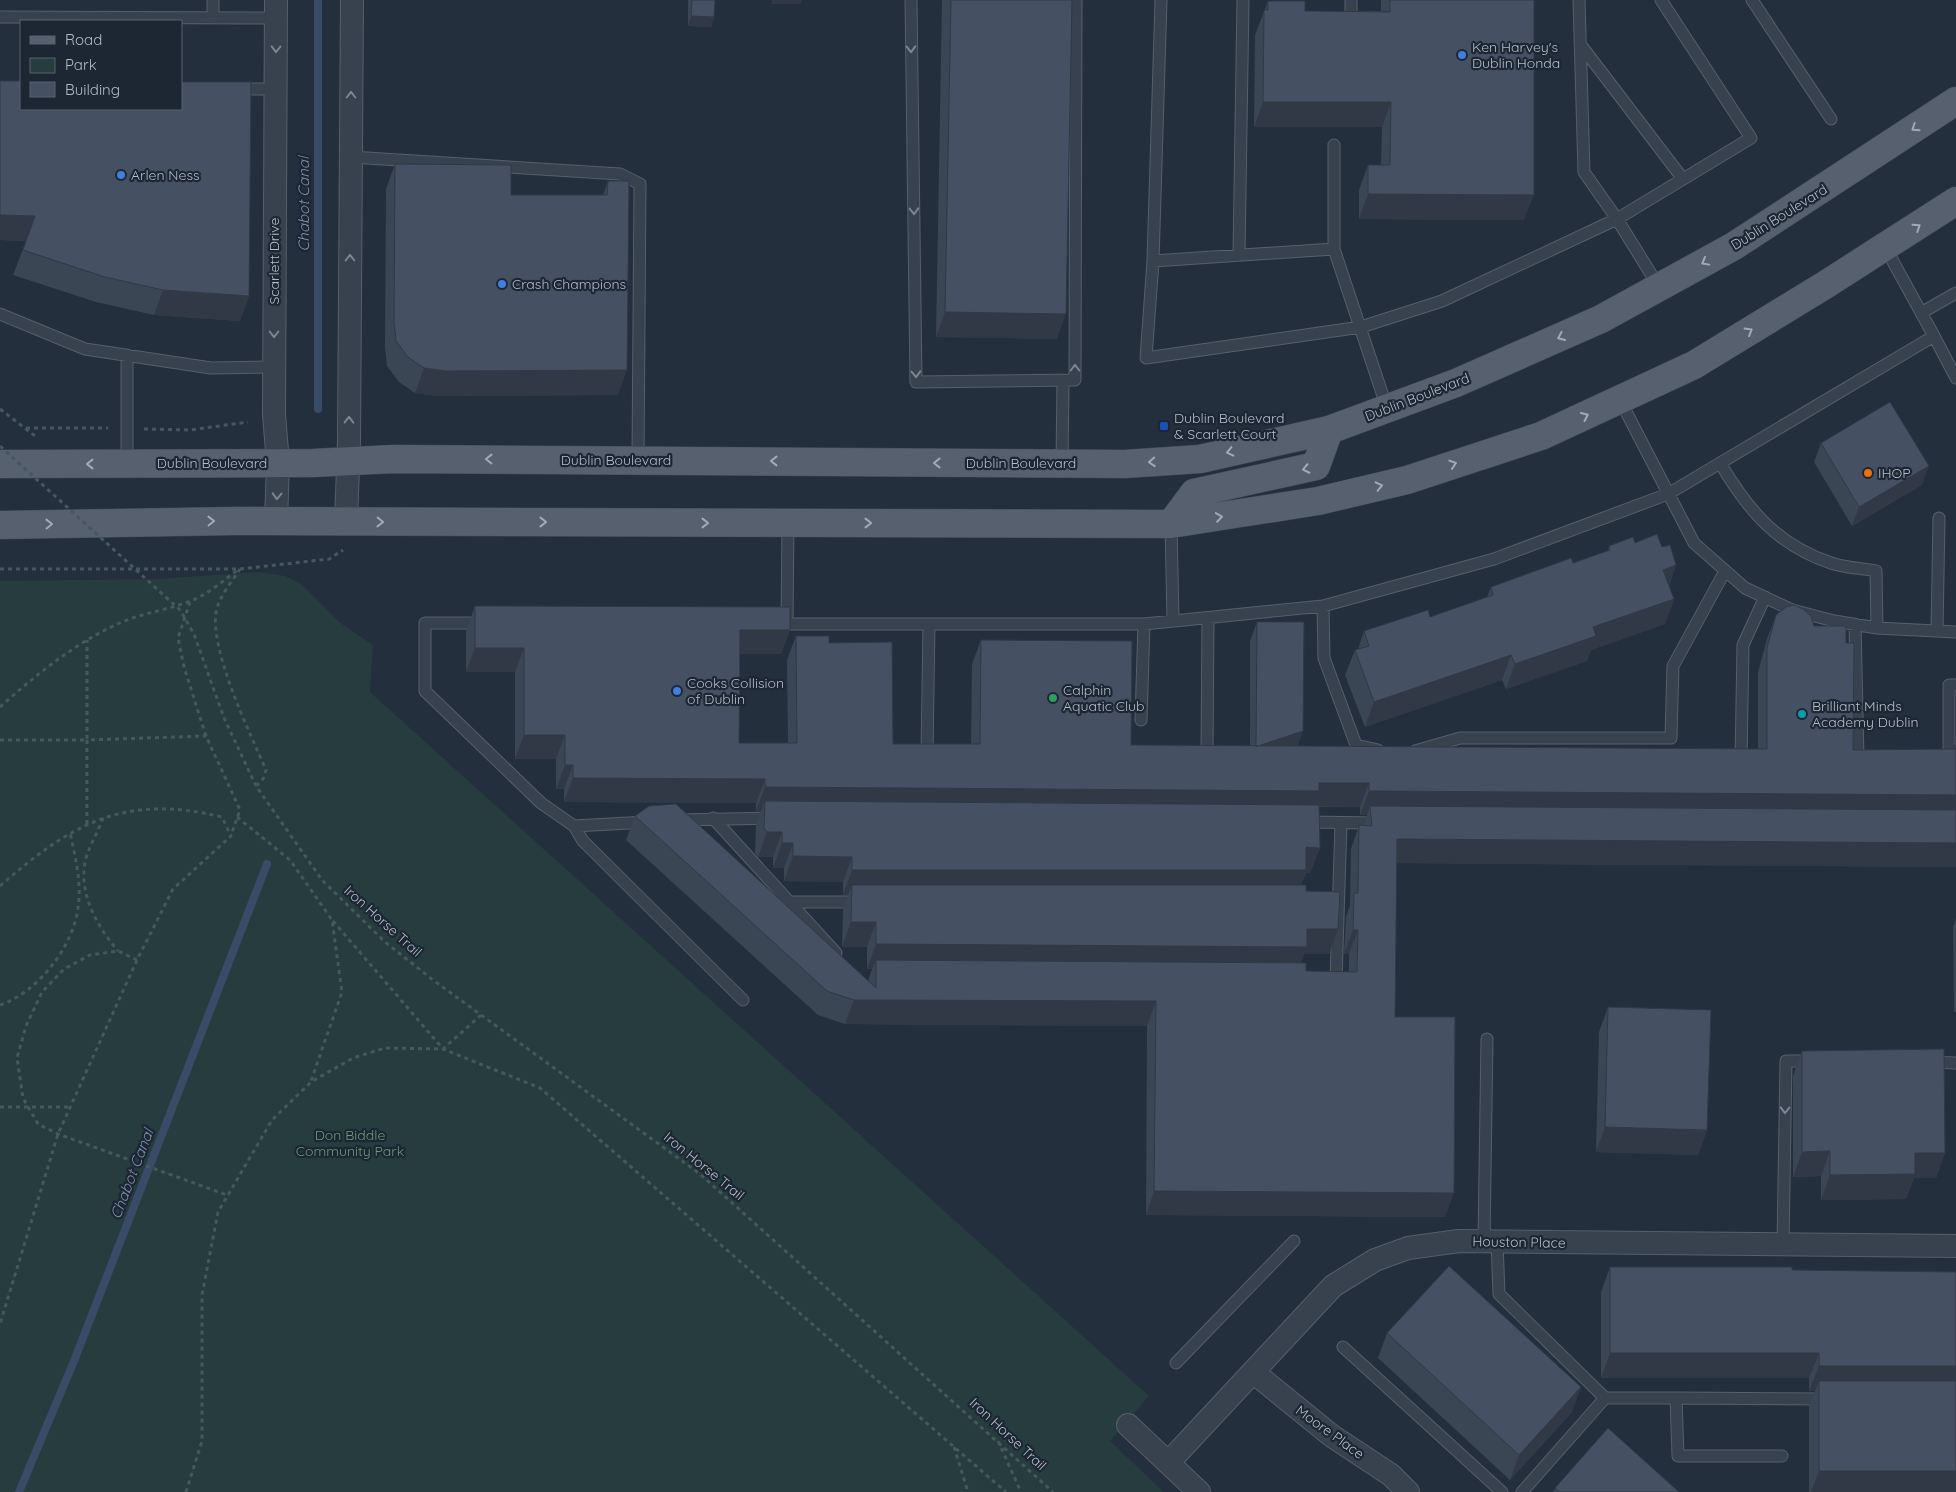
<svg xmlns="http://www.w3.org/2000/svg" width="1956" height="1492" font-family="Quicksand,sans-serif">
<rect width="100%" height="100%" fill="#242f3e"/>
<!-- green -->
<path fill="#263c3f" d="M258,572l27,4 16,8 38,38 34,23 -3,47 779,704 -39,45 54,51h-1164v-911l156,-2z"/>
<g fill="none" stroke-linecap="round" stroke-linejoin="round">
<!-- stream -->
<path stroke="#394c67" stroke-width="8" d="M318,409v-409
M19,1492l55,-131 193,-497"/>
<defs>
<path id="lane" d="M911,0l5,382 159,-2 1,-380
M1579,0l5,172 33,47 42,68
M1752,0l79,119
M1351,16v-16
M0,17l276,1
M213,17v-17
M1580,44l103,135
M235,89h40
M1334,145v104
M351,157l269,17 20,10 -2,276
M1885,247l49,89
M1239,255l4,-255
M1153,261l8,-261
M1921,313l35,-20
M0,314l85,35 126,19 63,-1
M127,355v108
M1620,400l74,143 51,45 47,22 42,11 43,7 79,4
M1387,408l-53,-159 -181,12 -7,97 215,-31 81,-26 175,-82 134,-81 -90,-138
M1062,463l1,-83
M1720,463c28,47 57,82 111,100 14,5 31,5 45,8l1,57
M1171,524l2,97
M1323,606l1,52 32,87 22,5
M787,622l1,-99
M482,623h-57v68l116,112 33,23 73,-4
M775,624h369l179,-18 171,-47 174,-65 266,-158 22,42
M1855,624l3,135
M1937,631l2,-113
M1956,685h-7v65h7
M1141,720l3,-96
M1207,750l1,-132
M1415,751l45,-13h211l2,-72 52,-95
M927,753l2,-129
M1741,761l2,-116 22,-48
M713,818l123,135
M678,820l94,-2
M1306,822l74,1
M574,826l9,15 160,159
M789,902h71
M1329,980h7l5,-157
M1929,1062l27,1
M1484,1241l3,-202
M1497,1242l2,52 106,104h71
M1783,1245l3,-184h27
M1343,1347l159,145
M1176,1363l118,-122
M1782,1456h-104l-2,-58 151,1
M1522,1492l83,-94"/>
<path id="street" d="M276,0l-2,415 4,48 -2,58
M346,521l3,-80 3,-441
M1253,1372l79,64 59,39 17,17
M1128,1425l71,67
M1168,1463l165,-177 42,-26 33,-12 51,-7 497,5"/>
<path id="primary" d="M0,464l313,-1 81,-4 731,5 75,-5 129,-29 127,-47 145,-64 133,-73 222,-145
M1171,524l23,-31 122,-27 13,-36
M0,525l234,-4 937,3 147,-23 89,-21 134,-44 153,-71 131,-80 131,-84"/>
</defs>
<!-- lane casing -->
<use href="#lane" stroke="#565f6c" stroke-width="13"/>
<!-- street casing -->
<use href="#street" stroke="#565f6c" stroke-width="24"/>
<!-- primary casing -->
<use href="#primary" stroke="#414a57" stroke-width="29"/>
<!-- path -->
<path stroke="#44595c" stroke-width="3" stroke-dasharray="4 4" stroke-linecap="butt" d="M0,409l35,27
M26,428h82
M144,429l46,1 58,-8
M0,569h240l89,-10 14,-9
M240,569c-7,11 -17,23 -22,36 -14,35 33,130 48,165l-3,9 -7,7 66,94 63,62 48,38 267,194 353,318
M190,602l-12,36 6,29 22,69 34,74 -9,25
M0,707c37,-33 76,-65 122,-85 22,-9 44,-12 66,-20 18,-6 36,-22 51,-33
M0,740h87v-100
M237,817l53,43 42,60 10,72 -31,89
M103,818c-5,14 -15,30 -18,44 -6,33 12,64 33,89
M87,824v-84l119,-4
M0,886c71,-62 124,-93 222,-69l9,19 -58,53 -36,71 -79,174 -58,190
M333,921l110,128 38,-34
M137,960l-19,-9 -28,4 -26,14 -22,23 -16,34 -9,32 6,40 15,26 20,10 169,61
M0,1005c38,-13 73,-58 78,-97 4,-26 -3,-51 -8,-76
M0,1107h69
M998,1441l23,51
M954,1447l14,45
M186,1492l16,-51v-146l16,-83 54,-92 39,-38 42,-24 32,-10 58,1 97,39 466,404"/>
<!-- lane -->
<use href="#lane" stroke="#38414e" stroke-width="11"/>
<!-- street -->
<use href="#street" stroke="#38414e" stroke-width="22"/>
<!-- primary -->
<use href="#primary" stroke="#56606e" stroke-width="28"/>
<!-- path-bridge -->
<path stroke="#44595c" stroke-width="3" stroke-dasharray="4 4" stroke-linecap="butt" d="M0,446l180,164 14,24 30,84 32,68"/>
</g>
<!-- wall -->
<path fill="#3b4654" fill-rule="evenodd" d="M688,0h27l-1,17 -3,10 -23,-1z
M942,0h130l-15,339 -121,-2z
M1381,0h153l-10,220 -165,-1v-29l9,-25h13l1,-38h-128l1,-92 13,-34 37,10h76z
M0,81l249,215 -9,25 -86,-6 -58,-13 -83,-27 13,-34 -26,-1z
M395,164l116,31h92l5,-14 10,214 -181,1 -22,-3 -16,-11 -12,-16 -2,-19 1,-158z
M1821,443l101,42 -70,41 -38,-64z
M1635,543l27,4 14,18 -7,21 5,13 -9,25 -74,26 -4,11 -81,28 -4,-9 -137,47 -20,-52 10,-25 3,-1 6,-18 66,-14 57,-20 4,-10 82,-24 35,-12 1,-5z
M475,606l315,24 -9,24h-41l-1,89h49l-1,-83 9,-24 33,7 64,101h78l1,-80 9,-24 150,105 119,1v-105l7,-19 46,109 -6,15 461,3v-77l9,-33 9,-24 38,11 32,17 7,107 103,-1v118l-560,-4 -1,154 50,200 -299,-2 1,-189 -302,-2 -27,-9 -192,-175 9,-24 233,165 4,-12h-5v-22h-25l1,-37 5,-15h-5v-13l-59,-1v-13h-11v-11h-15l-3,-4 1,-27 5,-15h-5v-8l-192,-1v-13h-8v-30h-41v-87h-49v-41zM1319,807h41v8h7l-3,10h-5l-8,24 -1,56 -4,12 -2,37h5v18l-43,-1 -5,-8 3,-9h25l9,-25 -37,-44 5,-12h4l10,-25z
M1956,919v93h-2l-1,-85z
M1608,1007l99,123 -9,25 -102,-3 3,-120z
M1802,1051l143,102 -9,25h-22l-8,21 -85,1v-24l-28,1v-101z
M1610,1267l182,3 164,222h-147v-86l6,-15h-6v-13h-208v-86z
M1387,1333l194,54 -9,25 -62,68 -132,-122z
M1555,1488l124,4h-126z"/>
<!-- shaded-wall -->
<path fill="#303945" d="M772,0h30l-2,4h-29z
M691,16l23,1 -3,10 -23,-1z
M1263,102h128l-9,25h-128z
M1368,194l166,1 -10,25 -165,-1z
M0,215l35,1 -9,25 -26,-1z
M163,290l86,6 -9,25 -86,-6z
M945,312l121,2 -9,25 -121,-2z
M424,368l203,2 -9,25 -181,1 -22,-3z
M1929,466l-7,19 -70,41 7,-19z
M1676,565l-9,25 -4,-20z
M1674,599l-9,25 -74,26 -4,11 -81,28 9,-25 78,-37z
M740,630h50l-9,24h-50z
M475,648h49l-9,24h-49z
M1511,655l-9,25 -137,47 9,-25z
M1303,731l-7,19 -40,-3z
M524,735h41l-9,24h-41z
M565,765h8l-9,24h-8z
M573,778l192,1 -9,24 -192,-1z
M1319,783h50l-9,24 -595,-6 -4,10h-5l9,-24z
M1369,791l587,4v25l-586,-14 -3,9h-7z
M767,832h15l-9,25h-15z
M1397,839l559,4v24l-568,-4z
M782,843h11l-9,25h-11z
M1306,847l14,1 -10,25h-4l-9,22 -445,-10 -4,10h-5l9,-25z
M793,856l59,1 -9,25 -59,-1z
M851,922h25l-9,25h-25z
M1307,929h31l-9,25h-25l-7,18 -421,-12 -4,9h-5l9,-25z
M1353,930h5l-9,24h-5z
M854,1000l302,1 -9,25 -302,-2z
M1605,1127l102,3 -9,25 -102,-3z
M1830,1151l-9,25 -28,1 9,-25z
M1915,1153h30l-9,25h-22l-8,21 -85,1 9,-25z
M1154,1191l300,2 -9,24 -299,-2z
M1610,1353h209l-10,25h-208z
M1819,1366h137v26l-137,-11 -4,10h-6z
M1581,1387l-9,25 -62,68 9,-25z
M1819,1471h137v21h-145z"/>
<!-- building -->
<path fill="#455162" stroke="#303945" d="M692,0h23l-1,17 -23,-1z
M951,0h121l-6,314 -121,-2z
M1390,0h144v195l-166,-1v-29h22l1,-63h-128l1,-92h4v-9h37v10l85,1z
M0,81h21v28h160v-27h70l-2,214 -86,-6 -58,-13 -82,-27 12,-34 -35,-1z
M395,164l116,1v30h96l1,-14h21l-2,189 -181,1 -22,-3 -16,-11 -12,-16 -2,-19z
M1890,402l39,64 -70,41 -38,-64z
M1657,534l5,13 8,-2 6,20 -13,5 11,29 -81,28 3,9 -81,28 -4,-9 -137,47 -19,-52 14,-4 -5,-15 64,-21 2,7 63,-22 -2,-8 80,-29 2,5 37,-13 -1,-4 24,-9 2,6z
M1794,605l9,4 8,7 3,10h32v17h8l-1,107 103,-1v46l-587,-4v-8h-50v8l-554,-4v-8l-192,-1v-13h-8v-30h-41v-87h-49v-42l315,1v23h-50l-1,113h58l-1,-107h33v7l63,-1 1,102h87l1,-104 151,1 -1,104 636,4v-101l9,-33 10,-8z
M1257,622h47l-1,109 -45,15h-2z
M765,801l554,4 1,43 -14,-1v23h-454v-13l-59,-1v-13h-11v-11h-15l-3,-4z
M676,804l200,184v-28l430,3v8l51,1 1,-42h-5l1,-37h4l1,-68 13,1 -2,-20 586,4v33l-559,-4 -2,178h60l-1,176 -300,-2 2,-190 -302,-1 -27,-9 -192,-175 14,-10z
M852,885h454v6l34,1 -2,37h-31v18l-431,-3v-22h-25z
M1608,1007l103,3 -4,120 -102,-3z
M1944,1049l1,104h-30v21l-85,1v-24l-28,1v-101z
M1449,1266l132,121 -62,68 -132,-122z
M1610,1267h182v3l164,2v94h-137v-13h-209z
M1819,1381h137v90h-137z
M1608,1428l71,64h-119l-5,-4z"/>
<!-- one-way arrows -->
<defs><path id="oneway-chevron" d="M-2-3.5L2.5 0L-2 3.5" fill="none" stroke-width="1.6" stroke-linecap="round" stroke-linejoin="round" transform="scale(1.25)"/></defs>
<g stroke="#7c8592">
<use href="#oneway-chevron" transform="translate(276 49) rotate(91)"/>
<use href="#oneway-chevron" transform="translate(911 49) rotate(89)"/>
<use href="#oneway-chevron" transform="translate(351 95) rotate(-90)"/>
<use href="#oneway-chevron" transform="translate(914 211) rotate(89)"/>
<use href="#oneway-chevron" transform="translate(350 258) rotate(-90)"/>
<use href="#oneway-chevron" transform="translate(274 334) rotate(90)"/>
<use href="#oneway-chevron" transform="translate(1075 368) rotate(-90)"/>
<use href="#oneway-chevron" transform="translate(916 374) rotate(88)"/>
<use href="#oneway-chevron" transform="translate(349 420) rotate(-89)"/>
<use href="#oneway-chevron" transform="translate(277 496) rotate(92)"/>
<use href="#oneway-chevron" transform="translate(1785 1110) rotate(91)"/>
</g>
<g stroke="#a1aab7">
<use href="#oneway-chevron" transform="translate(1915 128) rotate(146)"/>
<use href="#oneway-chevron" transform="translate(1917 227) rotate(-33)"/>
<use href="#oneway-chevron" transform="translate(1705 262) rotate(151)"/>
<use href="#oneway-chevron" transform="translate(1749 331) rotate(-31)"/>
<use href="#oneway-chevron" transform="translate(1561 337) rotate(156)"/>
<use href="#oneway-chevron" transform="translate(1585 416) rotate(-24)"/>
<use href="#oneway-chevron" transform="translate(1230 452) rotate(167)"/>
<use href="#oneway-chevron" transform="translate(489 459) rotate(-179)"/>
<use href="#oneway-chevron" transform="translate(774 461) rotate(-180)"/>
<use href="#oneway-chevron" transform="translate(1152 462) rotate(176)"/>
<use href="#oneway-chevron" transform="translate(937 463) rotate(-180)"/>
<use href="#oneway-chevron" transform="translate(90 464) rotate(180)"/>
<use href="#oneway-chevron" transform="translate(1453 464) rotate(-18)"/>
<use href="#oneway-chevron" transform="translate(1306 469) rotate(168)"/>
<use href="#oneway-chevron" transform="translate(1379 486) rotate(-13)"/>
<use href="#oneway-chevron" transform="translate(1219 517) rotate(-9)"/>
<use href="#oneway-chevron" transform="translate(211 521) rotate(-1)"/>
<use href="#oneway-chevron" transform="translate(380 522) rotate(1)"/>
<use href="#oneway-chevron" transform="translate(543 522)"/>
<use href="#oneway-chevron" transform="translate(705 523)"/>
<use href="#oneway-chevron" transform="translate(868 523)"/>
<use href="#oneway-chevron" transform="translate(49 524) rotate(-1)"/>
</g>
<!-- markers -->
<g fill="#3f7fe0" stroke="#1d2633" stroke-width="2">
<circle cx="1462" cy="55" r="5"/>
<circle cx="121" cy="175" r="5"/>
<circle cx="502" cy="284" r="5"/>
<circle cx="677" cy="691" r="5"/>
</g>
<rect fill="#1a4fb4" stroke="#1d2633" stroke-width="2" x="1159" y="421" width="10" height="10" rx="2.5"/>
<circle fill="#e8710a" stroke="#1d2633" stroke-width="2" cx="1868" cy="473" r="5"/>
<circle fill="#2e9e5b" stroke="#1d2633" stroke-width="2" cx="1053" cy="698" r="5"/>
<circle fill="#0f9aa8" stroke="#1d2633" stroke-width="2" cx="1802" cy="714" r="5"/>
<g text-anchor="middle" stroke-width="4.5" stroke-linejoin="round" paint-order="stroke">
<!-- poi labels -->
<g font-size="14" fill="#b4bcc9" stroke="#1d2633" text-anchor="start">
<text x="1472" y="52">Ken Harvey's<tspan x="1472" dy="16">Dublin Honda</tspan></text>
<text x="131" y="180">Arlen Ness</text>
<text x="512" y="289">Crash Champions</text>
<text x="1174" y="423">Dublin Boulevard<tspan x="1174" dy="16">&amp; Scarlett Court</tspan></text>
<text x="1878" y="478">IHOP</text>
<text x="687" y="688">Cooks Collision<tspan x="687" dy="16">of Dublin</tspan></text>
<text x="1063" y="695">Calphin<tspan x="1063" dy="16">Aquatic Club</tspan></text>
<text x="1812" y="711">Brilliant Minds<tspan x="1812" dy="16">Academy Dublin</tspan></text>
</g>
<!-- street labels -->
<g font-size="14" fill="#b4bcc9" stroke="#1d2633">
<text transform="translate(1779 217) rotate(-32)" y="5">Dublin Boulevard</text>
<text transform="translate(274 261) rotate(-90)" y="5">Scarlett Drive</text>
<text transform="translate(1417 397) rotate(-21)" y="5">Dublin Boulevard</text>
<text x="616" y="465">Dublin Boulevard</text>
<text x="212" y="468">Dublin Boulevard</text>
<text x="1021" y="468">Dublin Boulevard</text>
<text transform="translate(383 921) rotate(42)" y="5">Iron Horse Trail</text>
<text transform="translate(704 1166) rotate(39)" y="5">Iron Horse Trail</text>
<text transform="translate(1519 1242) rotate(1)" y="5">Houston Place</text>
<text transform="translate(1330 1432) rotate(36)" y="5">Moore Place</text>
<text transform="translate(1008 1434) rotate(43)" y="5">Iron Horse Trail</text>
</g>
<!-- park labels -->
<g font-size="14" fill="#6b9a76" stroke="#1d2633">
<text x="350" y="1140">Don Biddle<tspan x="350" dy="16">Community Park</tspan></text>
</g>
<!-- water labels -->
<g font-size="15" font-style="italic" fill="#7c92b1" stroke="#1d2633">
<text transform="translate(304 204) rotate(-90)" y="5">Chabot Canal</text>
<text transform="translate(132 1174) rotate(-69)" y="5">Chabot Canal</text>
</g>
</g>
<!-- legend -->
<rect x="20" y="20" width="162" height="90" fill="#1d2633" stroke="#59626f"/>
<rect x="30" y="36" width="25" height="8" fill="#56606e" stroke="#59626f"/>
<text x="65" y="45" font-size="15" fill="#b4bcc9">Road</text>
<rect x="30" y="58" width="25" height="15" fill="#263c3f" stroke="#59626f"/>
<text x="65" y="70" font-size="15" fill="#b4bcc9">Park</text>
<rect x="30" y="82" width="25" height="15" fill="#455162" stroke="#59626f"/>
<text x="65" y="95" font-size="15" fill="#b4bcc9">Building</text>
</svg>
